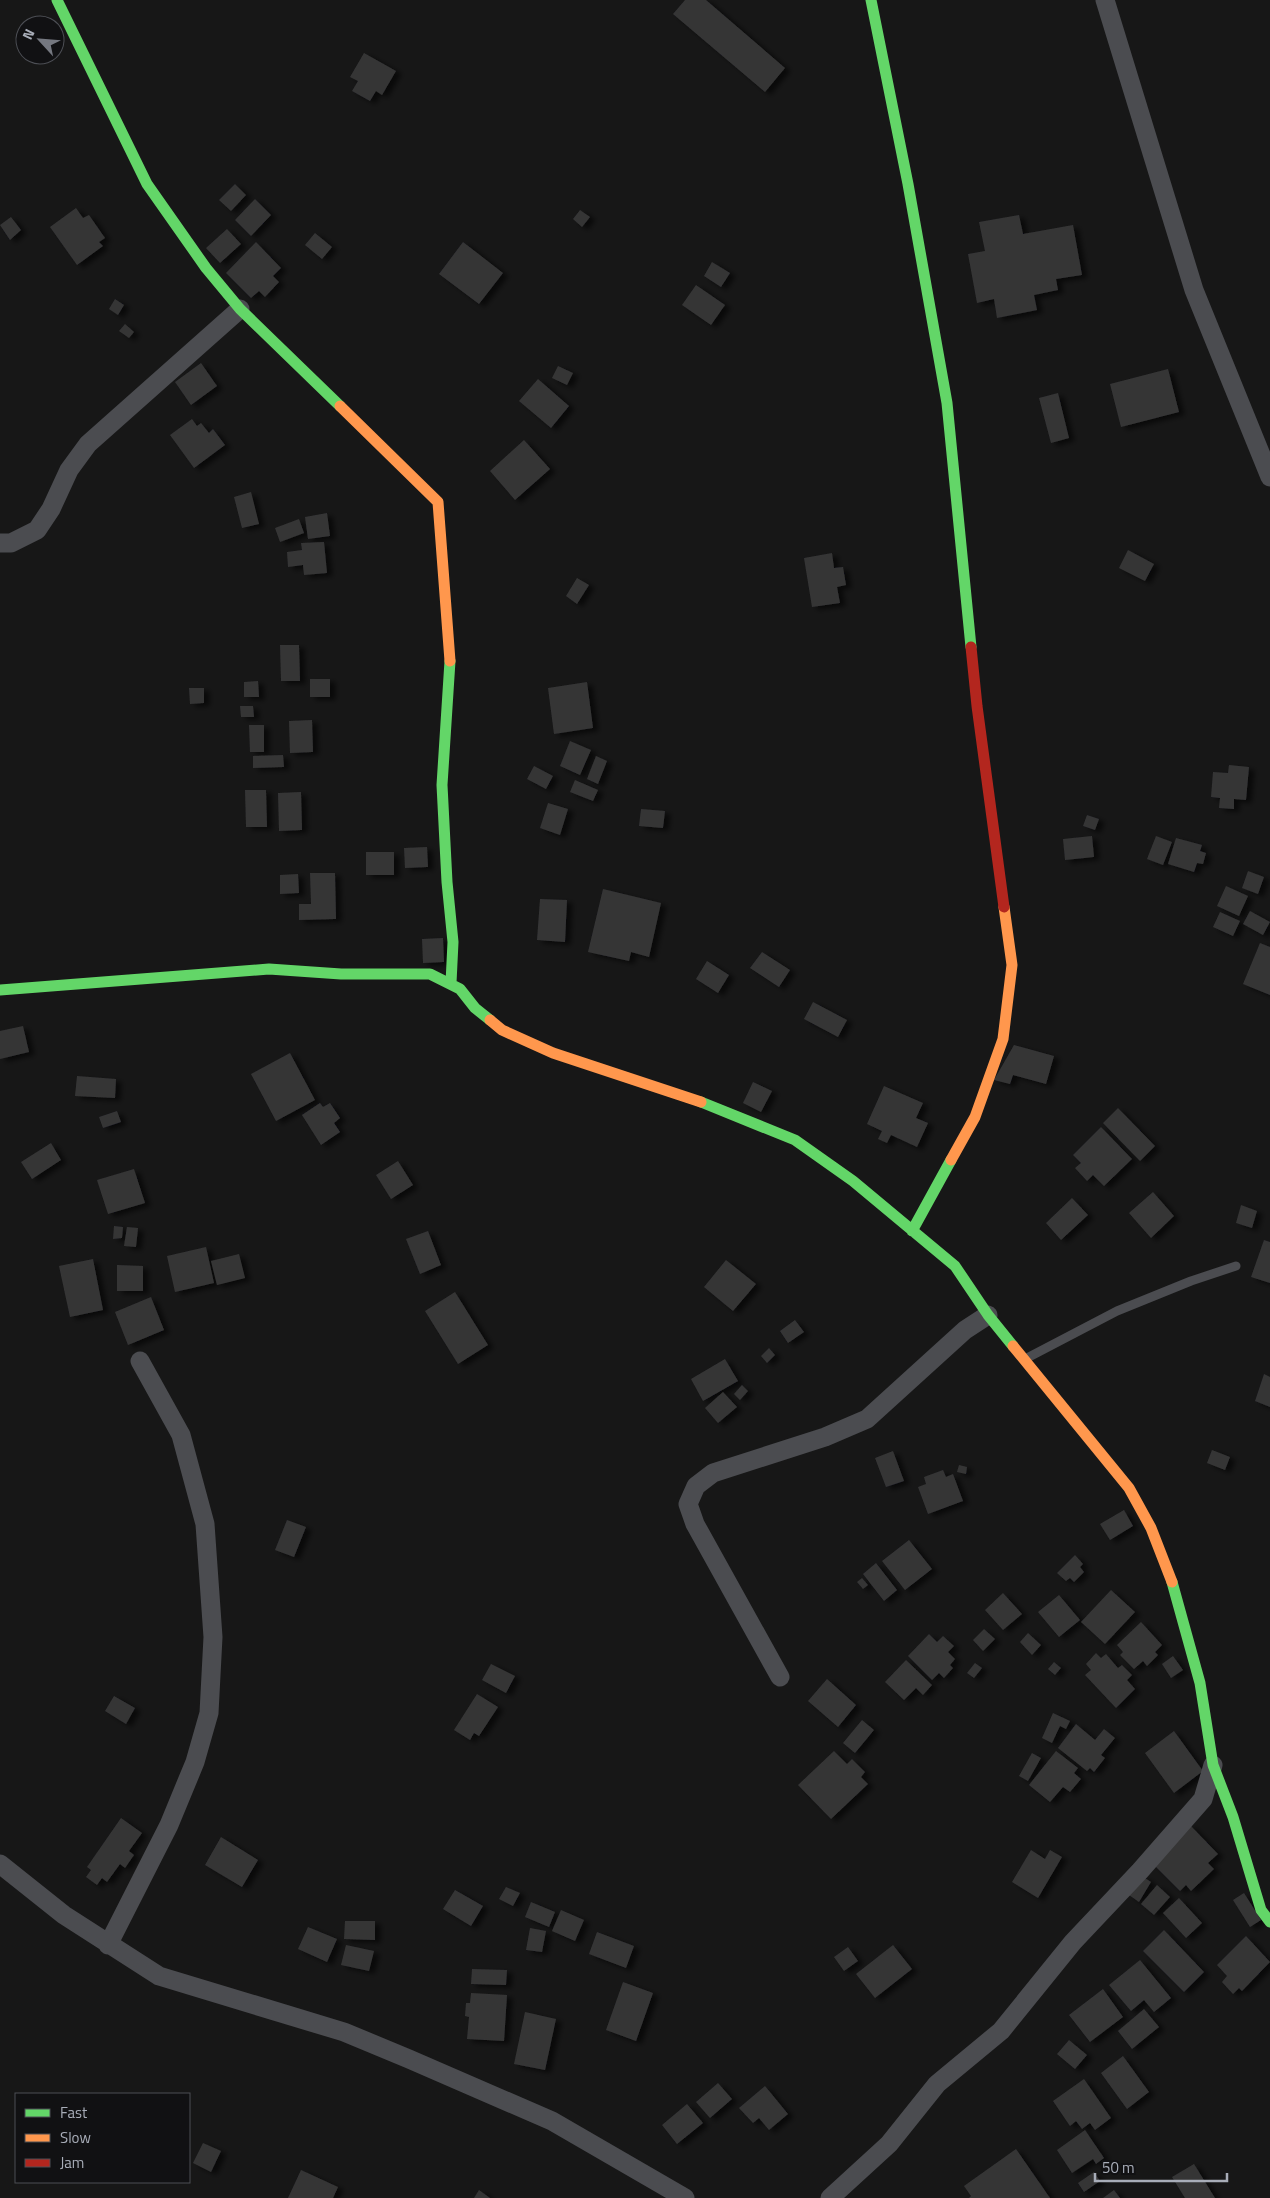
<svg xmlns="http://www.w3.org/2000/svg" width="1270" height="2198" font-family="'Titillium Web',sans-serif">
<defs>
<filter id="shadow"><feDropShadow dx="5.5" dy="3" stdDeviation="2.5" flood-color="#0009"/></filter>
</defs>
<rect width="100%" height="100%" fill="#171717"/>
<!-- building -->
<path fill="#353536" filter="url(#shadow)" d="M685,0h21l79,68 -20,24 -92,-78z
M364,53l32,18 -14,24 -6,-4 -6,10 -18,-10 6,-10 -8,-4z
M235,184l11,11 -15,16 -12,-11z
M255,199l16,16 -20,21 -16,-16z
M76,208l7,10 6,-3 16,23 -6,4 4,4 -26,19 -27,-38z
M580,210l10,7 -8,10 -9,-8z
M1019,215l4,19 50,-9 9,50 -26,4 2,11 -24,5 3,15 -40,8 -3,-19 -17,4 -9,-49 17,-3 -6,-29z
M11,217l10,13 -11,10 -10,-15z
M227,229l14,15 -21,19 -14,-15z
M315,233l17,14 -10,12 -17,-14z
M256,242l25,26 -8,8 6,6 -14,15 -6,-6 -8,7 -25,-25z
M463,242l40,31 -24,31 -40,-30z
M712,262l18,11 -9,14 -17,-11z
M696,285l29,20 -14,20 -29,-20z
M115,299l9,6 -6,10 -9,-6z
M125,324l9,8 -5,6 -10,-7z
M201,363l16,23 -26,19 -16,-23z
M558,366l15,7 -6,12 -15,-7z
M1168,369l11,43 -58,15 -11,-43z
M538,379l31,27 -18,22 -32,-27z
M1058,393l11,45 -18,5 -12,-45z
M192,419l5,7 4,-3 8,10 4,-4 12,16 -31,23 -24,-33z
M524,440l26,29 -35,31 -25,-29z
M251,492l8,32 -17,4 -8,-31z
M327,513l3,23 -22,3 -3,-22z
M299,519l5,14 -24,9 -5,-14z
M324,542l3,31 -23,2 -1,-10 -15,2 -1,-15 15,-2 -1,-7z
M1128,550l26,14 -9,17 -26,-13z
M832,553l2,15 9,-1 3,18 -9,2 3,16 -28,4 -8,-49z
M577,578l12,7 -12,19 -11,-8z
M280,645h19l1,36h-19z
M310,679h20v18h-20z
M258,681l1,16h-15v-15z
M587,682l6,46 -39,6 -6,-46z
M189,688h15v15l-14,1z
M240,706h13l1,11h-13z
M312,720l1,32 -23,1 -1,-32z
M249,725h15v27h-14z
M570,741l21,9 -11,25 -20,-9z
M283,755l1,12 -31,1v-12z
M596,756l11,5 -9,23 -11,-5z
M1229,765l20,2 -3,33 -12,-1v10l-15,-1 1,-10 -9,-1 2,-25 15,1z
M534,766l19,10 -7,13 -19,-10z
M575,780l23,10 -5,11 -23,-9z
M245,790h21l1,37h-21z
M301,792l1,38 -23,1 -1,-38z
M548,803l20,6 -8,26 -20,-7z
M641,809l24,2 -2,17 -24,-2z
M1087,815l12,4 -4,11 -12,-4z
M1092,836l2,21 -29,3 -2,-21z
M1156,836l16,6 -9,23 -16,-6z
M1176,838l26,7 -2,6 6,2 -3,11 -6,-1 -3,9 -26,-8z
M427,847l1,20 -23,1 -1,-20z
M366,852h28v23h-28z
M1248,871l16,6 -6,17 -16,-6z
M310,873h25l1,46 -37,1v-16h12z
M298,874l1,19 -19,1v-19z
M1226,886l22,10 -9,20 -22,-10z
M603,889l58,14 -12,54 -18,-5 -2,9 -41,-9z
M540,899l27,1 -2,42 -28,-2z
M1250,911l20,11 -7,13 -20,-11z
M1220,912l20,9 -7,15 -20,-9z
M443,938l1,24 -21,1 -1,-24z
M1260,943l10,4v48l-27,-11z
M762,952l28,18 -11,17 -29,-19z
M707,961l22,14 -11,18 -22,-14z
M813,1002l34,18 -9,17 -34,-18z
M23,1026l6,26 -29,7v-28z
M1014,1045l40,11 -8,28 -33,-9 -3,9 -16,-4z
M290,1053l25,47 -39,21 -25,-47z
M77,1076l39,3 -1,19 -40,-2z
M753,1082l19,9 -11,21 -18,-9z
M884,1086l39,17 -7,15 12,5 -11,24 -26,-12 -4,8 -9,-4 4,-8 -15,-7z
M320,1103l3,4 7,-4 10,15 -6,5 6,9 -19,13 -19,-30z
M1118,1108l37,38 -15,15 -37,-38z
M117,1111l4,11 -18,6 -4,-11z
M1101,1127l31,32 -28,27 -11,-11 -6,6 -12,-13 6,-5 -8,-8z
M51,1143l10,17 -29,19 -11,-17z
M398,1161l15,24 -22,14 -15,-24z
M134,1169l11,34 -37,11 -11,-34z
M1153,1192l21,24 -23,22 -22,-25z
M1072,1198l16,17 -27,25 -15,-17z
M1241,1205l16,6 -5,17 -16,-5z
M114,1226l9,1 -1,11 -9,1z
M127,1227l11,1 -2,19 -12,-1z
M428,1231l13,34 -21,9 -14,-35z
M1264,1240l6,2v41l-19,-6z
M206,1247l8,36 -39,9 -8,-36z
M239,1254l6,24 -28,7 -6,-24z
M93,1259l10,51 -33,7 -11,-51z
M726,1260l30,24 -23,27 -29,-24z
M117,1265l26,1v25h-26z
M455,1292l33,53 -30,19 -33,-53z
M151,1297l13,33 -36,15 -13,-33z
M795,1320l9,12 -16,11 -8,-12z
M769,1348l6,7 -8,8 -6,-7z
M725,1359l13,22 -35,20 -12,-22z
M1264,1374l6,3v30l-15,-6z
M742,1385l6,6 -8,9 -6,-6z
M723,1392l14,15 -19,16 -13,-15z
M1212,1450l18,7 -5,13 -18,-7z
M893,1451l11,30 -18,6 -11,-29z
M959,1465l8,2 -1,7 -9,-2z
M943,1470l3,7 7,-3 10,27 -35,13 -10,-27 8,-3 -2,-7z
M1124,1510l9,16 -23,14 -10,-16z
M287,1520l19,7 -12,30 -19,-7z
M909,1540l23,29 -27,21 -23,-29z
M1075,1555l8,9 -3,3 4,5 -10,10 -4,-4 -4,3 -9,-8z
M876,1563l21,27 -13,11 -21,-27z
M862,1578l6,7 -5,4 -6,-7z
M1111,1590l24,22 -30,32 -24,-22z
M1003,1593l19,21 -19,16 -18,-20z
M1059,1595l21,25 -21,17 -21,-25z
M1141,1622l21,23 -7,7 3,3 -11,11 -4,-5 -9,8 -14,-14 3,-3 -6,-7z
M984,1629l11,10 -12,12 -10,-11z
M1028,1633l13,12 -9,10 -12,-13z
M929,1634l8,8 6,-6 11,10 -6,6 7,7 -5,6 3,3 -9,10 -5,-5 -7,7 -24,-24z
M1096,1653l5,5 5,-4 12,14 4,-3 10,10 -5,5 8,9 -19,19 -31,-33 6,-5 -5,-6z
M1173,1656l10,14 -12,8 -9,-14z
M906,1660l26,25 -9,10 -7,-7 -12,12 -19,-18z
M1054,1662l7,6 -6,7 -7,-6z
M975,1663l7,5 -8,10 -7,-5z
M491,1664l24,12 -9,17 -24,-13z
M827,1679l29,26 -18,22 -30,-26z
M477,1694l21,13 -19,29 -5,-3 -4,7 -16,-10z
M114,1696l21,12 -9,16 -21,-13z
M1053,1713l17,8 -4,8 -6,-3 -8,17 -10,-5z
M862,1720l12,10 -19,23 -12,-10z
M1076,1724l19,16 9,-11 11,9 -14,17 4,3 -11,14 -4,-4 -3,3 -29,-23z
M1174,1731l29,40 -29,22 -29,-40z
M834,1751l13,13 5,-5 13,13 -4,5 7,7 -37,35 -33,-34z
M1056,1751l22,17 -4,5 7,6 -11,13 -7,-5 -13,15 -21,-17z
M1032,1753l9,5 -13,23 -9,-5z
M121,1818l21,15 -13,18 5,4 -9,13 -5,-4 -13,18 -5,-4 -5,7 -11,-8 5,-7 -4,-3z
M1190,1825l28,29 -10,9 6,6 -23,22 -5,-6 -6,6 -28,-28z
M221,1837l37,23 -16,27 -37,-22z
M1031,1850l14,9 5,-9 12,7 -24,41 -26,-16z
M1142,1876l9,6 -12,20 -10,-7z
M1157,1885l13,12 -16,18 -13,-11z
M506,1887l14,6 -7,13 -14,-7z
M455,1890l28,16 -12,20 -28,-17z
M1244,1893l17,27 -11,7 -17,-27z
M1179,1898l23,25 -16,15 -23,-25z
M531,1902l24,10 -6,15 -24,-10z
M561,1910l23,10 -9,21 -23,-10z
M345,1921h30v19l-31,-1z
M308,1927l29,12 -10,23 -29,-13z
M530,1928l16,3 -4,21 -16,-2z
M1164,1930l40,42 -20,20 -41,-41z
M597,1932l37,14 -8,22 -37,-14z
M1246,1936l24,26 -28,29 -3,-3 -6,6 -11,-12 5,-6 -10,-11z
M346,1945l28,6 -5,20 -28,-6z
M893,1945l19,24 -37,29 -19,-24z
M848,1947l10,14 -14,10 -10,-14z
M1140,1960l31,38 -17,14 -10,-12 -13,11 -22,-26z
M472,1969l35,1 -1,15 -35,-1z
M623,1982l30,11 -17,48 -30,-11z
M1103,1989l20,28 -33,25 -21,-27z
M471,1993l36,2 -3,46 -37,-2 2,-22 -4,-1 1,-13h4z
M1144,2009l15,18 -27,22 -14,-18z
M525,2012l31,7 -11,51 -31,-6z
M1069,2040l18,15 -12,14 -18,-15z
M1123,2056l26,36 -22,17 -26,-36z
M1084,2079l27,39 -16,12 -5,-7 -8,6 -6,-8 -6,5 -17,-25z
M718,2083l14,16 -22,19 -14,-16z
M765,2086l23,28 -19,16 -10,-12 -6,5 -14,-15z
M687,2104l16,19 -26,21 -15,-19z
M1085,2130l19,28 -8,6 -3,-5 -21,14 -15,-23z
M203,2143l18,8 -10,21 -18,-9z
M1016,2149l34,49h-81l2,-2 -7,-10z
M1194,2164l21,34h-30l-13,-21z
M301,2170l37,17 -5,11h-45z
M1094,2172l6,9 -16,11 -6,-9z
M479,2190l11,8h-16z
M1114,2190l6,8h-17z"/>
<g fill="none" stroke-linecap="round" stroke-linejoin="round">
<!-- lane -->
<path stroke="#4b4c50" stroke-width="9" d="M1027,1358l90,-47 74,-30 45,-15"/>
<!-- street -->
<path stroke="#4b4c50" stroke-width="19" d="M1105,0l89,290 76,187
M0,543h11l26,-13 14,-21 18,-39 19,-26 152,-135
M780,1677l-85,-153 -7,-20 8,-18 17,-13 112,-36 42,-18 98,-89 23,-15
M0,1864l64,51 95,61 185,56 65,27 143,62 133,77
M108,1945l61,-120 26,-63 14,-49 4,-76 -8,-113 -24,-89 -41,-74
M830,2198l59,-54 48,-60 64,-53 72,-89 67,-71 63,-72 10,-34"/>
<!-- fast -->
<path stroke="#63d668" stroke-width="11" d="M57,0l90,184 59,84 34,41 100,97
M871,0l37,184 39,219 24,244
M450,661l-8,124 5,97 6,60 -2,41
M0,990l269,-21 72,5h89l30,15 15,19 15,12
M701,1102l94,38 58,41 102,85 33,49 25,31
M912,1231l39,-71
M1172,1582l28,101 13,82 20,52 28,93 9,12"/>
<!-- slow -->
<path stroke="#ff974d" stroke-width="11" d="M340,406l98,96 12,159
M490,1020l12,10 51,23 148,49
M951,1160l24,-43 28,-78 9,-74 -8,-58
M1013,1346l116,142 22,40 21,54"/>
<!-- jam -->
<path stroke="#b3261e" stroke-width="11" d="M971,647l6,59 27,201"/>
</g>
<!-- legend -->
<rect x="15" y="2093" width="175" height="90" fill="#111113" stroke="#4d4f55"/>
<rect x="25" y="2109" width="25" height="8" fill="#63d668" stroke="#4d4f55"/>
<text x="60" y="2118" font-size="15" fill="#a8adb8">Fast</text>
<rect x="25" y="2134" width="25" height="8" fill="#ff974d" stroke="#4d4f55"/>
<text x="60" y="2143" font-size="15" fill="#a8adb8">Slow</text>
<rect x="25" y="2159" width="25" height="8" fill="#b3261e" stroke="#4d4f55"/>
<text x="60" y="2168" font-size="15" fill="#a8adb8">Jam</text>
<!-- north arrow -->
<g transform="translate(40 40) rotate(296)"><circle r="24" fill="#111113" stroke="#4d4f55"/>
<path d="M0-4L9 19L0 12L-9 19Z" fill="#757880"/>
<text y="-8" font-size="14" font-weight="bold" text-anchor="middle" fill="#a8adb8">N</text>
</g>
<!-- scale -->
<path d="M1095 2173v8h132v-8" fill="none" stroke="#a8adb8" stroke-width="2.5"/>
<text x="1102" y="2173" font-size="15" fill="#a8adb8" stroke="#111113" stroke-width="4" paint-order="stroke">50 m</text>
</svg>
